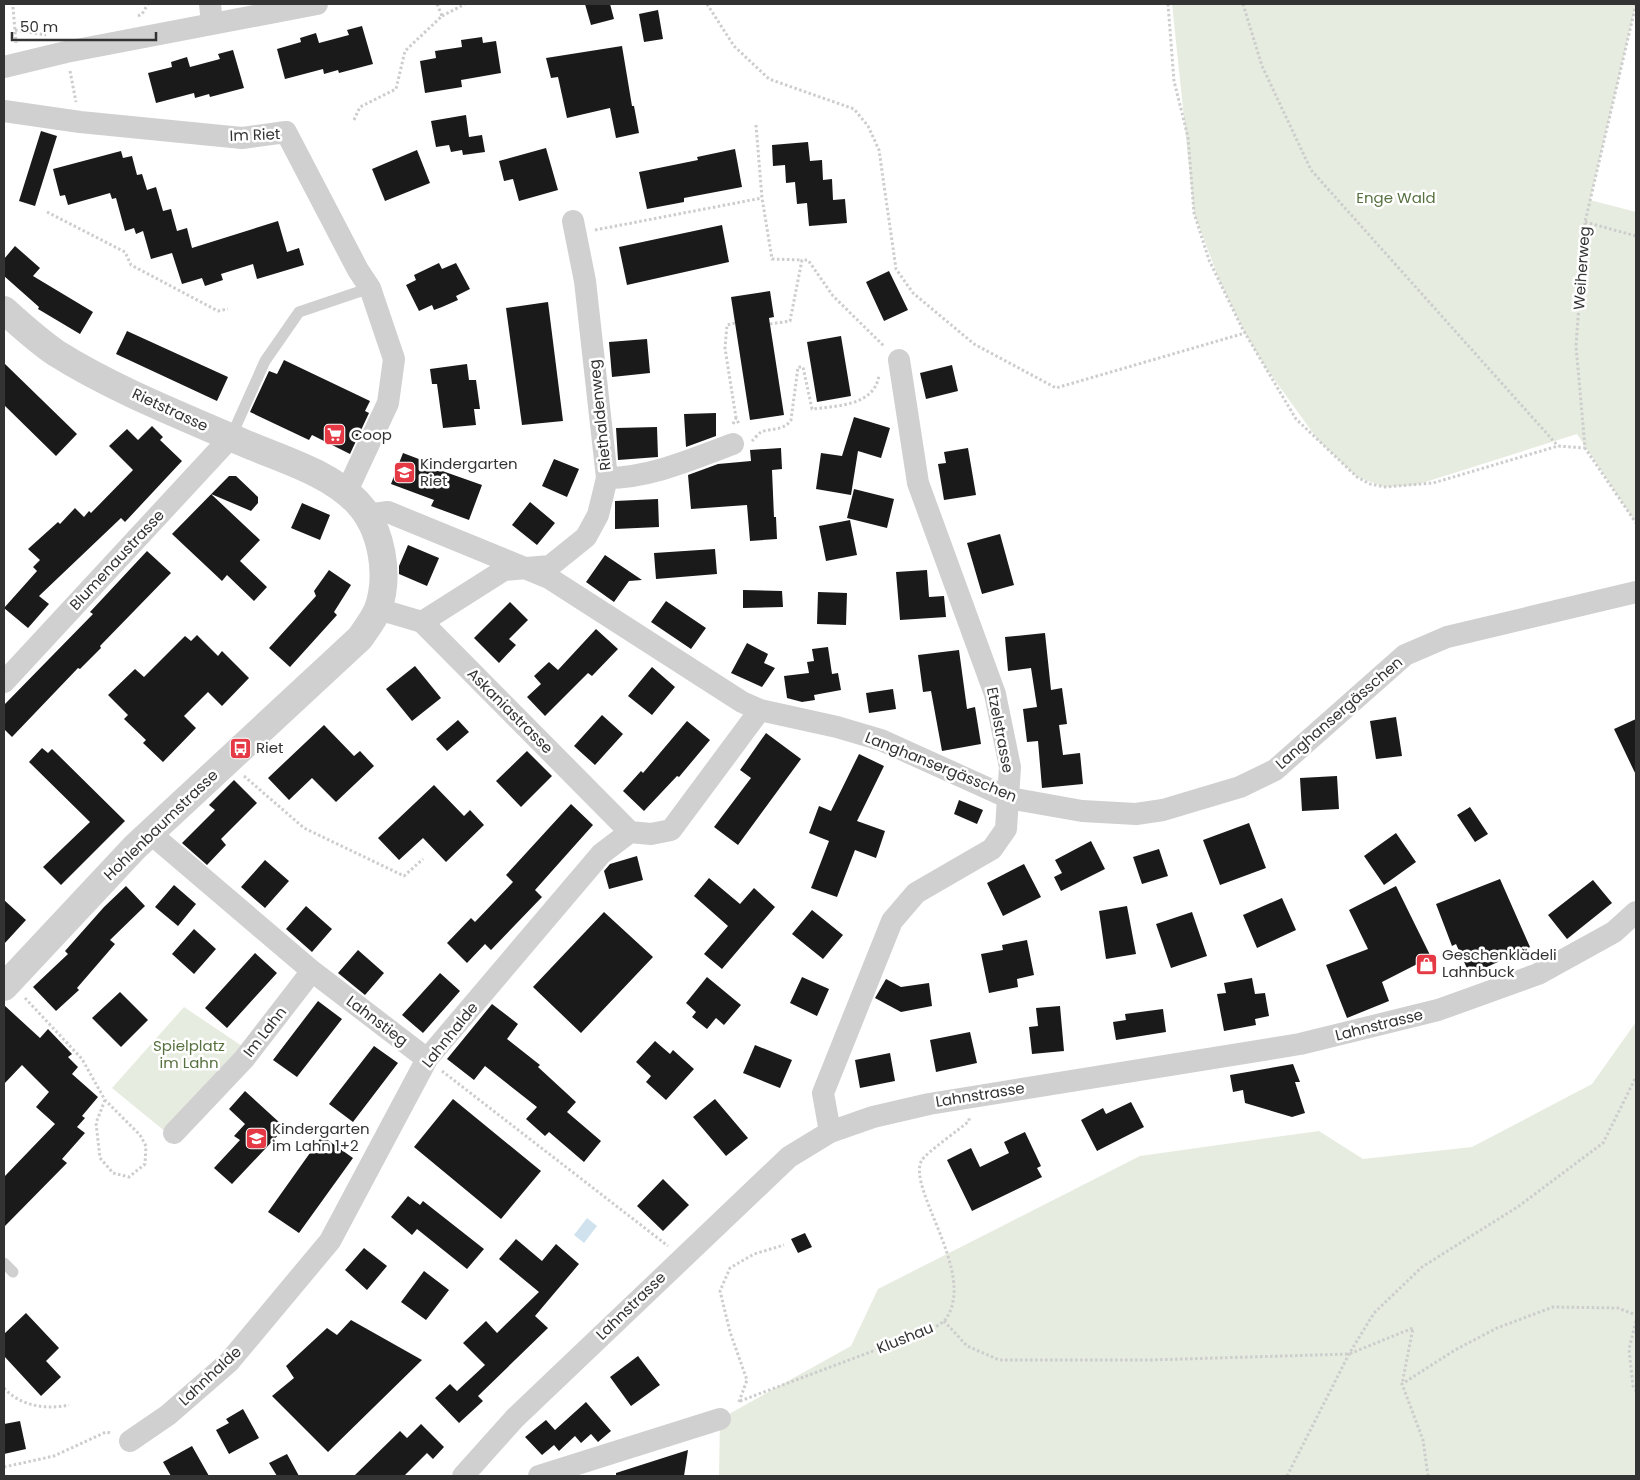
<svg xmlns="http://www.w3.org/2000/svg" width="1640" height="1480" font-family="Poppins,sans-serif">
<rect width="100%" height="100%" fill="#fff"/>
<!-- green -->
<path fill="#e6ecdf" d="M1172,4h464l-46,196 46,12v311l-59,-89 -161,51 -31,2 -28,-10 -39,-37 -52,-72 -21,-35 -25,-51 -26,-69z
M184,1007l61,41 -78,85 -55,-45z
M1636,1022v454h-917l1,-57 131,-73 27,-57 262,-133 179,-25 44,28 109,-12 120,-63z"/>
<!-- water -->
<path fill="#cfe2ee" d="M587,1218l10,8 -13,17 -10,-8z"/>
<!-- building -->
<path fill="#1a1a1a" d="M585,4h25l4,15 -23,6z
M658,10l5,29 -19,3 -5,-28z
M362,26l11,38 -34,9 -1,-3 -14,4 -1,-5 -38,10 -8,-30 24,-7 -1,-4 16,-5 3,10 30,-8 -2,-5z
M482,37l1,6 13,-2 5,32 -40,7 1,7 -37,6 -5,-32 16,-3 -1,-7 27,-4 -1,-7z
M622,46l10,60h2l5,27 -23,5 -6,-30 -43,10 -9,-41 -7,1 -5,-20z
M233,50l11,38 -34,9 -1,-3 -14,4 -1,-5 -38,10 -8,-30 24,-6 -1,-5 16,-5 3,10 30,-8 -2,-5z
M466,115l3,22 13,-2 3,17 -22,3 -1,-5 -11,2 -2,-7 -13,2 -5,-26z
M41,131l16,5 -22,70 -16,-5z
M808,142l2,19 12,-1 1,20 9,-1 1,21 12,-1 2,24 -38,3 -2,-23 -10,1 -2,-22 -9,1 -1,-18 -12,1 -1,-21z
M546,148l12,42 -39,11 -6,-22 -9,2 -5,-20z
M735,149l7,38 -58,11v4l-37,7 -8,-37 59,-12 -1,-3z
M417,150l13,33 -45,18 -13,-32z
M121,151l2,7 9,-2 5,19 5,-1 5,16 9,-3 7,24 8,-2 6,22 10,-3 5,20 86,-27 9,31 12,-4 5,17 -47,14 -4,-15 -32,10 2,6 -18,6 -3,-8 -20,6 -10,-31 -21,6 -8,-28 -7,3 -2,-6 -9,3 -9,-33 -4,1 -2,-6 -42,12 -3,-10 -5,1 -7,-27z
M722,225l7,37 -102,23 -8,-38z
M15,246l25,22 -7,8 60,36 -13,22 -42,-25 1,-2 -35,-31v-17z
M439,263l3,6 14,-6 14,26 -14,7 2,4 -16,7 -8,3 -2,-5 -13,6 -13,-26 10,-5 -2,-5z
M889,271l19,39 -24,11 -18,-39z
M770,291l4,26 -5,1 15,97 -34,5 -19,-123z
M548,302l15,119 -41,4 -16,-117z
M127,331l101,46 -11,24 -101,-47z
M841,336l10,60 -34,6 -10,-60z
M647,339l3,34 -38,4 -3,-35z
M284,360l86,41 -5,10 4,2 -19,41 -38,-19 -3,5 -59,-28 19,-41 8,3z
M4,363l73,71 -21,22 -52,-51z
M467,364l2,16h7l4,29h-6l2,16 -33,3 -6,-44h-5l-2,-15z
M952,365l6,26 -32,8 -6,-26z
M716,413v23l-30,11 -2,-33z
M854,417l36,11 -9,30 -23,-7 -7,44 -35,-6 5,-36 21,3z
M152,426l11,11 -3,3 22,21 -57,61 -4,-4 -82,78 10,8 -21,24 -24,-20 33,-37 -4,-4 7,-7 -12,-11 30,-27 2,2 15,-16 9,9 5,-6 2,2 42,-43 -24,-24 18,-17 11,11z
M657,427l1,30 -40,3 -2,-32z
M781,448l1,21 -10,1 2,47h2l1,22 -27,2 -3,-36 -56,4 -3,-34 30,-11 33,-3 -1,-11z
M968,448l8,47 -32,5 -6,-36 8,-1 -2,-11z
M403,453l29,11 -1,3 51,18 -13,35 -38,-14 3,-6 -43,-16z
M554,459l25,10 -12,28 -25,-11z
M229,476h7l22,21v6l-7,8 -40,-17 49,46 -20,21 27,26 -13,14 -27,-26 -5,6 -50,-47z
M854,489l40,10 -7,29 -40,-10z
M658,499l1,28 -44,2v-28z
M530,502l25,21 -18,22 -25,-20z
M302,503l28,12 -10,25 -29,-12z
M850,520l7,35 -31,6 -7,-35z
M1000,534l14,51 -32,9 -15,-51z
M408,545l31,13 -12,28 -28,-12v-8z
M715,549l2,25 -61,5 -2,-26z
M147,551l24,22 -71,73 1,2 -21,21 -2,-1 -66,69 -8,-8v-24l89,-91 -3,-2z
M605,555l37,25 -13,1 -15,21 -28,-20z
M329,570l22,15 -17,27 3,3 -47,52 -21,-19 47,-52 -2,-5z
M927,570l2,27 15,-1 2,21 -46,3 -4,-48z
M743,590l39,1 1,16 -40,1z
M818,592l29,1 -1,32 -29,-1z
M666,601l40,27 -15,21 -40,-27z
M510,602l18,18 -19,19 7,6 -17,18 -25,-25z
M596,629l22,20 -26,27 -4,-3 -43,43 -18,-19 14,-13 -7,-8 15,-14 9,8z
M1045,633l6,57 11,-2 5,36 -8,1 4,30 17,-2 3,31 -41,4 -4,-47 -11,1 -4,-33 14,-2 -6,-39 -23,3 -3,-34z
M197,635l21,21 4,-5 27,27 -27,28 -14,-14 -24,24 12,12 -33,34 -20,-19 3,-3 -22,-21 4,-4 -20,-20 27,-26 9,8 41,-41 6,5z
M747,643l21,11 -4,9 11,5 -13,19 -31,-14z
M828,647l4,27 6,-1 3,17 -27,5 1,5 -13,2 -15,-4 -3,-22 25,-3 -2,-11 7,-1 -2,-12z
M959,650l8,59 8,-2 6,37 -39,7 -11,-60 -8,1 -5,-37z
M415,666l26,32 -29,23 -26,-32z
M652,667l23,20 -23,28 -24,-19z
M893,689l3,20 -27,4 -3,-20z
M602,715l21,19 -28,31 -21,-19z
M1396,717l6,39 -26,3 -6,-38z
M1636,719v56l-22,-46z
M458,720l11,12 -22,19 -11,-12z
M687,721l23,19 -31,37 -2,-1 -33,35 -21,-20 18,-20 2,2z
M324,725l30,31 6,-5 14,15 -38,36 -24,-24 -23,22 -21,-22z
M766,733l35,26 -63,86 -24,-18 37,-49 -11,-8z
M42,748l6,5 4,-4 73,72 -64,64 -18,-18 47,-45 -61,-60z
M527,751l25,25 -31,31 -25,-26z
M859,754l25,12 -27,55 28,10 -9,27 -21,-8 -18,47 -26,-9 18,-47 -20,-8 10,-27 12,5z
M1337,776l2,33 -37,2 -2,-33z
M234,780l23,23 -36,36 5,6 -19,20 -25,-22 33,-33 -6,-5z
M434,785l30,31 6,-6 14,15 -38,37 -23,-24 -24,22 -21,-22z
M959,800l24,10 -6,14 -23,-10z
M571,804l22,21 -58,65 7,7 -51,53 -6,-6 -18,19 -20,-20 24,-25 4,4 38,-40 -7,-7z
M1470,807l18,27 -13,8 -18,-27z
M1249,823l17,45 -46,17 -17,-45z
M1396,833l20,29 -32,23 -20,-29z
M1091,841l14,28 -44,22 -7,-14 8,-4 -7,-13z
M1159,849l9,27 -26,8 -9,-27z
M637,856l6,24 -34,9 -5,-18 6,-7z
M265,860l24,21 -24,27 -24,-21z
M1024,864l17,33 -38,19 -16,-33z
M709,878l31,26 14,-16 21,19 -53,62 -18,-15 24,-28 -34,-30z
M1500,879l30,68 -60,28 -14,-31 -4,2 -16,-42z
M1593,880l19,23 -45,36 -19,-24z
M174,885l22,19 -18,22 -23,-19z
M126,886l19,20 -35,34 5,4 -38,44 2,2 -23,21 -23,-24 35,-33 -3,-3 39,-44z
M1396,886l35,71 -49,25 7,19 -42,17 -21,-53 42,-16 -19,-39z
M1282,898l14,32 -39,18 -14,-33z
M4,900l22,20 -22,24z
M306,906l26,23 -20,23 -26,-23z
M1127,906l9,48 -30,5 -7,-48z
M812,910l31,25 -20,24 -31,-25z
M604,912l49,45 -72,76 -48,-46z
M1192,912l15,44 -36,12 -15,-44z
M194,929l22,20 -22,25 -22,-20z
M1027,940l7,35 -17,4 1,8 -29,6 -8,-39 22,-4 -1,-5z
M358,950l26,23 -19,22 -27,-22z
M255,953l22,20 -50,55 -22,-20z
M440,973l20,18 -37,42 -21,-18z
M707,977l34,28 -17,20 -8,-7 -9,11 -15,-12 4,-5 -10,-9z
M802,977l27,12 -12,27 -27,-13z
M1252,978l3,16 10,-1 4,23 -14,3 1,6 -32,6 -7,-37 9,-1 -2,-10z
M886,979l15,8 28,-4 3,23 -31,6 -26,-14z
M120,992l28,28 -27,27 -29,-29z
M318,1001l24,18 -45,58 -24,-17z
M492,1004l26,20 -11,15 33,26 -2,2 38,35 -9,10 34,29 -17,21 -35,-30 -4,4 -19,-17 11,-12 -52,-41 -11,14 -27,-21z
M4,1005l36,33 8,-9 24,25 -4,3 10,10 -6,7 26,23 -16,19 3,2 -8,9 8,6 -23,26 5,4 -63,64v-50l51,-53 -19,-17 13,-15 -27,-27 -18,19z
M1060,1006l4,45 -32,3 -3,-27 9,-1 -2,-18z
M1163,1009l3,23 -50,8 -3,-18 13,-2 -1,-6z
M970,1032l7,31 -41,9 -6,-32z
M655,1041l15,13 3,-4 21,19 -28,31 -20,-18 5,-6 -15,-14z
M755,1045l37,15 -12,28 -37,-15z
M374,1046l24,17 -45,59 -24,-18z
M890,1053l5,28 -35,7 -5,-28z
M1293,1064l7,18h-5l10,31 -13,4 -47,-14 -2,-13 -10,2 -3,-17z
M245,1091l35,32 -5,5 5,5 -48,51 -18,-16 26,-28 -6,-4 11,-12 -16,-15z
M453,1099l88,72 -40,48 -87,-72z
M715,1099l33,39 -22,18 -33,-39z
M1131,1102l13,25 -47,24 -16,-31 22,-12 3,6z
M1025,1132l16,34 -4,2 5,9 -70,34 -25,-51 24,-12 9,19 29,-14 -5,-11z
M322,1136l31,22 -54,75 -31,-21z
M663,1179l26,26 -26,26 -26,-25z
M408,1196l12,9 3,-4 61,48 -17,20 -50,-40 -5,6 -21,-18z
M805,1233l7,14 -14,6 -7,-14z
M516,1239l26,22 14,-17 23,20 -44,52 13,12 -70,68 5,5 -24,22 -24,-25 15,-14 7,7 28,-26 -22,-22 23,-22 11,12 42,-41 -40,-33z
M364,1248l23,18 -20,24 -22,-20z
M424,1271l25,19 -23,30 -25,-18z
M26,1313l33,35 -13,13 15,16 -20,19 -37,-40v-22z
M351,1320l71,40 -94,92 -56,-56 22,-18 -8,-12 41,-38 10,7z
M638,1356l22,29 -29,21 -21,-29z
M586,1402l25,29 -13,11 -7,-8 -10,9 -6,-7 -16,15 -5,-6 -12,10 -17,-18 21,-17 9,10z
M243,1409l16,29 -30,16 -13,-24 13,-7 -3,-4z
M20,1421l6,28 -22,5v-30z
M421,1424l23,23 -11,12 -6,-6 -23,23h-50l46,-45 7,7z
M192,1446l17,30h-38l-8,-14z
M688,1450l-4,26h-68v-3z
M287,1454l12,22h-22l-8,-13z"/>
<g fill="none" stroke-linecap="round" stroke-linejoin="round">
<!-- path -->
<path stroke="#cdcdcd" stroke-width="3" stroke-dasharray="2.5 2.5" stroke-linecap="butt" d="M707,4l27,42 35,33 85,30 14,17 11,24 17,119 17,24 61,51 82,44 189,-55
M1168,4l6,77 14,56 6,76 15,47 33,68 54,91 61,58 13,7 15,3 48,-4 125,-37 27,2
M1243,4l19,62 49,104 247,276
M1636,4l-51,218 -9,124 9,102 51,75
M13,7l3,36
M138,16l4,-2 6,-10
M442,16l23,-12
M15,30l31,5
M70,71l6,31
M354,120l6,-13 36,-18 9,-38 37,-35 -5,-12
M756,125l6,73 10,61 30,1
M47,212l78,40 6,13 87,46 10,-2
M1585,222l51,14
M595,230l167,-32
M735,323l-8,2 -2,23 11,70
M770,324l20,-3 12,-61h6l25,36 51,50
M733,424l3,-6 3,6
M752,441c2,-2 6,-7 9,-9 10,-4 23,-1 30,-12l7,-53h5l9,42c24,-3 63,-3 67,-34
M244,776l60,52 100,48 19,-17
M25,998l57,61 23,41 35,35 6,11 -1,18 -16,13 -16,-4 -13,-15 -4,-35 9,-23
M442,1071l226,175
M944,1321l23,25 32,14h151l199,-6 64,-26 -11,56
M1636,1321l-7,28 4,37 3,5
M4,1388c16,18 42,22 65,17
M740,1401l189,-71c5,-2 12,-6 16,-10 34,-45 -40,-133 -23,-160 4,-7 38,-31 47,-39v-3
M739,1402l8,-22 -17,-48 -10,-41 10,-23 24,-14 30,-9
M4,1467l50,-11 52,-24 5,1
M1287,1476l62,-122 25,-41 48,-46 97,-61 84,-63 33,-66
M1428,1476l-5,-36 -21,-56 53,-34 42,-22 56,-21 65,1 18,7"/>
<!-- service -->
<path stroke="#d0d0d0" stroke-width="11" d="M231,437l34,-76 34,-49 71,-24
M4,1263l9,9"/>
<!-- minor -->
<path stroke="#d0d0d0" stroke-width="22" d="M210,4l2,20
M4,67l62,-15 251,-48
M4,111l76,11 162,16 44,-6 72,138 12,18 24,71 -6,44 -42,90
M607,478c43,0 85,-19 126,-34
M366,515l22,-3 161,66 193,124 18,8 77,17 44,13 128,58 73,13 54,3 27,-4 77,-23 35,-17 130,-115 42,-18 189,-45
M378,609l44,13 208,210
M422,622l82,-52 46,-4 36,-29 12,-22 9,-37 -22,-197 -12,-60
M4,682l227,-245
M150,833l162,138 115,88
M830,1132l-7,-39 69,-172 24,-28 76,-44 14,-20 4,-62 -15,-73 -77,-211 -19,-123
M174,1133l70,-74 68,-88
M130,1441l38,-26 61,-53 101,-121 97,-182 174,-205 29,-22 21,2 20,-4 89,-120
M463,1476l52,-58 274,-261 41,-25 43,-15 56,-13 371,-60 138,-34 100,-36 76,-42 22,-20
M539,1476l181,-57"/>
<!-- tertiary -->
<path stroke="#d0d0d0" stroke-width="28" d="M4,310c17,15 33,30 52,43 57,36 126,63 188,90 37,16 84,29 113,59 25,26 33,73 21,107 -4,10 -12,20 -18,29l-225,209 -131,140"/>
</g>
<!-- icons -->
<defs>
<symbol id="supermarket-square" viewBox="-11 -11 22 22"><rect x="-9" y="-9" width="18" height="18" rx="4" fill="#e63946" stroke="#fff"/><path d="M-6-5.5h2.5l.6 2H6L4.5 2H-2.5L-4.4-4H-6ZM-1.5 3.2a1.3 1.3 0 1 0 .1 0ZM3 3.2a1.3 1.3 0 1 0 .1 0Z" fill="#fff"/></symbol>
<symbol id="school-square" viewBox="-11 -11 22 22"><rect x="-9" y="-9" width="18" height="18" rx="4" fill="#e63946" stroke="#fff"/><path d="M0-5L7-2L0 1L-7-2ZM-4 1L0 2.5L4 1V4Q0 6-4 4Z" fill="#fff"/></symbol>
<symbol id="bus-square" viewBox="-11 -11 22 22"><rect x="-9" y="-9" width="18" height="18" rx="4" fill="#e63946" stroke="#fff"/><path d="M-5-6H5V4H4V6H2V4H-2V6H-4V4H-5ZM-3.5-4V0h7V-4ZM-3.5 1.2v1.5H-2V1.2ZM2 1.2v1.5H3.5V1.2Z" fill="#fff"/></symbol>
<symbol id="shop-square" viewBox="-11 -11 22 22"><rect x="-9" y="-9" width="18" height="18" rx="4" fill="#e63946" stroke="#fff"/><path d="M-5-2.5h2.3a2.7 3.5 0 0 1 5.4 0H5L5.5 6h-11ZM-1.5-2.5h3a1.5 2.3 0 0 0-3 0Z" fill="#fff"/></symbol>
</defs>
<g fill-rule="evenodd">
<use href="#supermarket-square" x="322" y="422" width="25" height="25"/>
<use href="#school-square" x="392" y="460" width="25" height="25"/>
<use href="#bus-square" x="228" y="736" width="25" height="25"/>
<use href="#shop-square" x="1414" y="952" width="25" height="25"/>
<use href="#school-square" x="244" y="1126" width="25" height="25"/>
</g>
<g text-anchor="middle" stroke-width="5" stroke-linejoin="round" paint-order="stroke">
<!-- street labels -->
<g font-size="15" fill="#333" stroke="#fff">
<text transform="translate(255 135) rotate(-2)" y="5">Im Riet</text>
<text transform="translate(1582 268) rotate(-86)" y="5">Weiherweg</text>
<text transform="translate(170 410) rotate(25)" y="5">Rietstrasse</text>
<text transform="translate(600 415) rotate(-96)" y="5">Riethaldenweg</text>
<text transform="translate(117 560) rotate(-47)" y="5">Blumenaustrasse</text>
<text transform="translate(510 711) rotate(45)" y="5">Askaniastrasse</text>
<text transform="translate(1339 713) rotate(-41)" y="5">Langhansergässchen</text>
<text transform="translate(1000 730) rotate(79)" y="5">Etzelstrasse</text>
<text transform="translate(941 767) rotate(22)" y="5">Langhansergässchen</text>
<text transform="translate(161 825) rotate(-44)" y="5">Hohlenbaumstrasse</text>
<text transform="translate(377 1021) rotate(37)" y="5">Lahnstieg</text>
<text transform="translate(1379 1025) rotate(-14)" y="5">Lahnstrasse</text>
<text transform="translate(265 1032) rotate(-52)" y="5">Im Lahn</text>
<text transform="translate(450 1035) rotate(-51)" y="5">Lahnhalde</text>
<text transform="translate(980 1095) rotate(-9)" y="5">Lahnstrasse</text>
<text transform="translate(631 1306) rotate(-44)" y="5">Lahnstrasse</text>
<text transform="translate(905 1338) rotate(-22)" y="5">Klushau</text>
<text transform="translate(210 1376) rotate(-43)" y="5">Lahnhalde</text>
</g>
<!-- park labels -->
<g font-size="15" fill="#56703f" stroke="#fff">
<text x="1396" y="203">Enge Wald</text>
<text x="189" y="1051">Spielplatz<tspan x="189" dy="17">im Lahn</tspan></text>
</g>
<!-- poi labels -->
<g font-size="15" fill="#333" stroke="#fff" text-anchor="start">
<text x="351" y="440">Coop</text>
<text x="420" y="469">Kindergarten<tspan x="420" dy="17">Riet</tspan></text>
<text x="256" y="753">Riet</text>
<text x="1442" y="960">Geschenklädeli<tspan x="1442" dy="17">Lahnbuck</tspan></text>
<text x="272" y="1134">Kindergarten<tspan x="272" dy="17">im Lahn 1+2</tspan></text>
</g>
</g>
<!-- border -->
<rect width="1640" height="1480" fill="none" stroke="#333333" stroke-width="10"/>
<!-- scale -->
<path d="M12 32v8h144v-8" fill="none" stroke="#333333" stroke-width="2.5"/>
<text x="20" y="32" font-size="15" fill="#333333" stroke="#ffffff" stroke-width="4" paint-order="stroke">50 m</text>
</svg>
